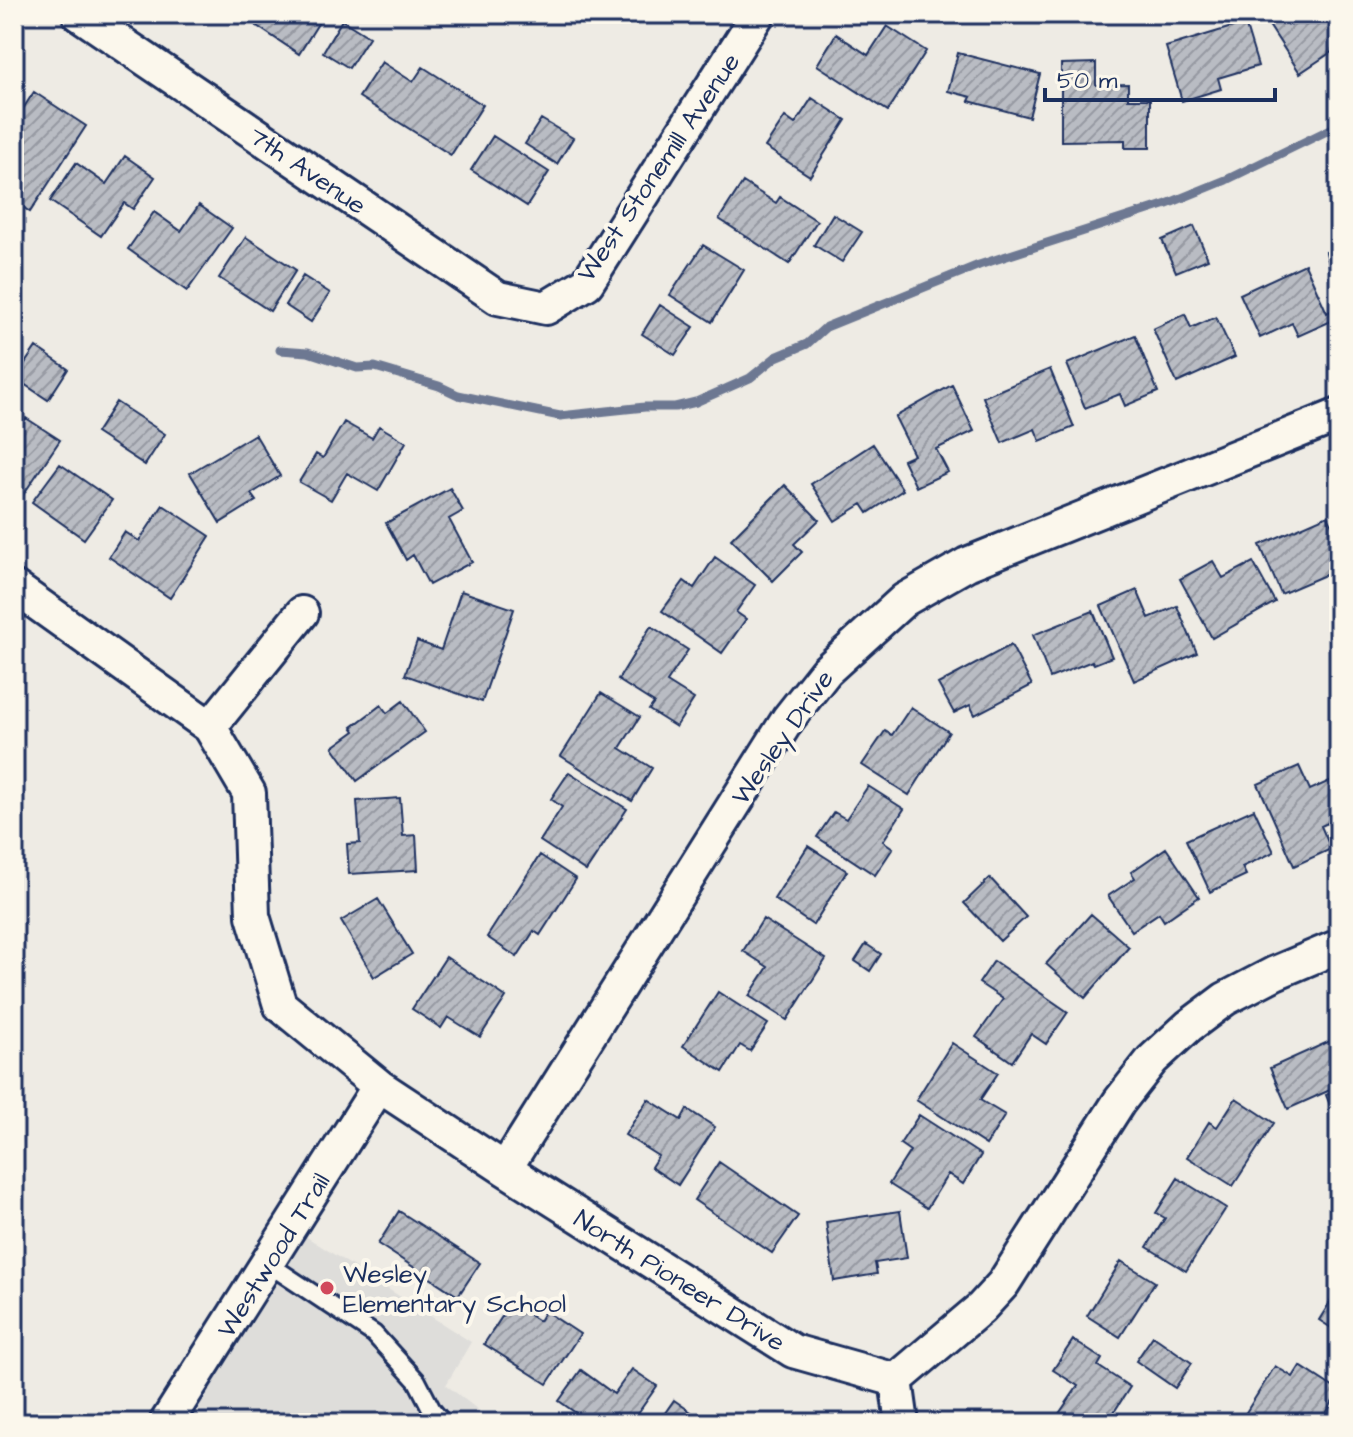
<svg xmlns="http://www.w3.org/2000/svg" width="1353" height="1437" font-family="'Architects Daughter',sans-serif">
<defs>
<pattern id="building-hatch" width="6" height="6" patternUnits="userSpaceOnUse" patternTransform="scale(2)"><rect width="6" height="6" fill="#b9bcc3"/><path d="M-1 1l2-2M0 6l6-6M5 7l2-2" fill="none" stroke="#9699a2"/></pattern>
</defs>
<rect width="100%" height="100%" fill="#eeebe4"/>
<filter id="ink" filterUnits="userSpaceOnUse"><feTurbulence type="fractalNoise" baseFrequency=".0125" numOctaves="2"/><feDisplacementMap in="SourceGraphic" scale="16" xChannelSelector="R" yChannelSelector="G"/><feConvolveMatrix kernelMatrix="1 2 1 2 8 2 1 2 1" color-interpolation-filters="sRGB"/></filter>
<g filter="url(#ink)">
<!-- built -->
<path fill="#deddda" d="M302,1234l169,108 -25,43 49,38h-315z"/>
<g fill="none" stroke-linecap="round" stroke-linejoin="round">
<!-- stream -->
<path stroke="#6d7892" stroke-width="9" d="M280,350l28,2 49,16 18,-1 64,19 19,9 102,21 85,-9h30l21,-5 54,-24 26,-21 31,-13 19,-17 153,-62 188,-61 59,-24 113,-55"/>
</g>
<!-- building -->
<path fill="url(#building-hatch)" stroke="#1b2f5e" stroke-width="2" d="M248,14h59l12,8 -20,32 -54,-36z
M1280,14h59v33l-39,26 -33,-51z
M342,20l27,17 -20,31 -26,-16z
M1245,23l13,43 -40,12 3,11 -39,12 -16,-54z
M887,26l39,25 -38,60 -71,-46 19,-31 32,21z
M958,53l82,21 -11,43 -60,-16 2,-4 -23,-6z
M382,62l31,20 10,-15 60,38 -32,50 -92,-58z
M1096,63v22l32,-1v15h22v49h-25v-8l-64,1v-77z
M34,92l52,34 -56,86 -16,-11v-50l8,-12 -8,-5v-12z
M812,98l34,22 -36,56 -45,-29 20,-30 10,7z
M541,119l32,19 -16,26 -32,-20z
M493,136l56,36 -22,34 -56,-36z
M125,156l30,21 -22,32 -9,-6 -23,33 -51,-35 26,-38 30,21z
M743,182l33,21 4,-6 37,24 -28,43 -70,-45z
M199,205l33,23 -45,63 -59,-42 26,-37 27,19z
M833,214l29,18 -20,30 -28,-17z
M1194,226l14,33 -32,13 -14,-32z
M246,237l50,33 -26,41 -51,-33z
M703,245l41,25 -32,52 -42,-27z
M1339,249v59l-13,-56z
M1305,264l22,49 5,-3 4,9 -38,17 -6,-13 -32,15 -20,-44z
M303,276l27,17 -19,29 -26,-17z
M660,305l34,22 -19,28 -33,-21z
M1185,314l6,14 25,-11 19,40 -58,26 -24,-54z
M1135,335l23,57 -33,14 -5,-12 -35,14 -18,-44z
M36,347l32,22 -20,31 -33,-22z
M1050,369l24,58 -34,14 -5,-12 -33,14 -19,-46z
M952,385l22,46 -38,18 12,23 -32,15 -13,-27 11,-5 -19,-38z
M116,402l49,32 -20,31 -49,-32z
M26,418l34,22 -39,58 -7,-4v-58z
M344,422l28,16 7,-12 27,16 -28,49 -31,-18 -16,27 -32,-18 17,-28 7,4z
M255,434l25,42 -29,18 5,7 -36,22 -30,-50z
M873,444l30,46 -35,23 -6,-9 -27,17 -24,-37z
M60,464l52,36 -28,39 -52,-37z
M785,485l34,35 -25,24 8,8 -29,29 -42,-42z
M450,488l13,23 -14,8 23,43 -43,23 -16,-30 -7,5 -20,-37z
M163,505l47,31 -40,62 -61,-41 16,-25 14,9z
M1328,515l11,27v27l-58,25 -21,-49z
M715,557l40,28 -19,27 10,7 -24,34 -60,-42 22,-30 10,7z
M1213,561l10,17 30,-16 22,40 -63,36 -32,-59z
M1137,590l12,28 28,-12 20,47 -63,28 -33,-75z
M461,591l53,18 -32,93 -77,-27 12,-34 24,9z
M1093,611l19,46 -18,7 -2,-3 -42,17 -17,-43z
M651,626l37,24 -21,32 27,17 -18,28 -27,-17 5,-7 -36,-23z
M1011,645l21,40 -57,30 -5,-10 -16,8 -16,-29z
M601,693l39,24 -20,31 32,20 -20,33 -71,-45z
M403,701l22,31 -68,49 -24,-34 22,-16 -3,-4 29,-22 6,8z
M911,707l38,25 -40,63 -47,-30 23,-34 7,4z
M1299,766l11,24 24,-11 5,10v29l-18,8 10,23 -37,17 -36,-82z
M569,772l58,37 -41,62 -46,-30 22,-34 -11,-8z
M868,786l36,23 -21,32 10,7 -18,27 -58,-38 17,-25 12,7z
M400,798l3,38 13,-1 2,35 -69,4 -2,-30 13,-1 -3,-42z
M1254,809l20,43 -32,15 4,8 -36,17 -24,-52z
M808,846l39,25 -34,54 -39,-26z
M1166,848l33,49 -35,24 -5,-8 -27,18 -24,-35 27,-18 -4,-6z
M540,855l36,24 -36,56 -6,-4 -17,26 -30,-20z
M990,878l36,39 -26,24 -36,-38z
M378,899l34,55 -38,23 -33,-56z
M1091,914l38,33 -44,51 -39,-34z
M763,919l63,40 -39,61 -38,-24 19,-29 -25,-16z
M866,944l15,10 -11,17 -15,-10z
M446,957l60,40 -26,40 -32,-20 -7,11 -29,-19z
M994,961l74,51 -22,32 -15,-10 -19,28 -36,-25 27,-38 -24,-16z
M718,992l50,32 -18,27 -10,-6 -17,27 -40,-26z
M1339,1037v49l-51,23 -18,-41z
M952,1043l46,30 -18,27 25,15 -19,30 -70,-45z
M1339,1090v18l-7,2 -6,-15z
M1236,1098l38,25 -41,63 -46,-29 22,-35 8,5z
M648,1099l33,21 6,-11 28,18 -37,58 -27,-18 7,-11 -33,-21z
M919,1115l62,40 -18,29 -15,-10 -21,34 -38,-24 21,-33 -10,-7z
M719,1162l79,54 -26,37 -78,-53z
M1178,1178l48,30 -40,63 -39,-24 18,-29 -9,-5z
M399,1211l81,52 -22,33 -80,-52z
M900,1211l7,47 -32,5 2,11 -43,7 -8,-59z
M1121,1261l34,21 -35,55 -33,-21z
M1339,1288v45l-20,-13z
M511,1303l28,18 6,-10 35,23 -33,50 -63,-40z
M1153,1336l39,27 -17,25 -39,-27z
M1073,1340l29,19 -4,7 32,21 -23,36h-43l-8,-5 22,-32 -25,-16z
M1275,1366l18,11 7,-11 39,25 -18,31 -12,-8 -6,9 -63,-1z
M632,1369l25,17 -26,37h-41l-31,-22 22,-31 33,24z
M674,1400l30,21 -1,2h-45z"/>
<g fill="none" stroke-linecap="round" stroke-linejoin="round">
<defs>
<path id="service" d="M267,1263l107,71 43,47 15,29 11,13"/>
<path id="minor" d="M79,14l419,284 48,10 41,-25 171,-269
M14,587l196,140 39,66 4,123 27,89 99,81 126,83 288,182 103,29
M210,727l92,-114
M505,1169l283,-450 38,-48 78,-71 63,-36 372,-149
M896,1380l85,-72 22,-24 116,-182 33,-42 37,-34 36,-27 50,-26 64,-27
M896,1380l6,43
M166,1423l213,-337"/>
</defs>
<!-- service casing -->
<use href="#service" stroke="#1b2f5e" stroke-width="22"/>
<!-- minor casing -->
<use href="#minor" stroke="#1b2f5e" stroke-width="38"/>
<!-- service -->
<use href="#service" stroke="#fbf7ec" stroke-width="16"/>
<!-- minor -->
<use href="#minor" stroke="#fbf7ec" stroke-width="32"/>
</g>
</g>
<!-- markers -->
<circle fill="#d1495b" stroke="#fbf7ec" stroke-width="3" cx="327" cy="1288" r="8"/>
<g text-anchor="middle" stroke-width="8" stroke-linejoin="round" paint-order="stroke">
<!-- street labels -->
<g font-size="26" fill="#1b2f5e" stroke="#fbf7ec">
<text transform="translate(658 167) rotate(-56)" y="9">West Stonemill Avenue</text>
<text transform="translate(308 170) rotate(34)" y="9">7th Avenue</text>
<text transform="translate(782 737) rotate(-55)" y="9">Wesley Drive</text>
<text transform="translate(273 1255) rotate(-58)" y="9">Westwood Trail</text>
<text transform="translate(680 1280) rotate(32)" y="9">North Pioneer Drive</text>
</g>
<!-- poi labels -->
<g font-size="26" fill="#1b2f5e" stroke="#fbf7ec" text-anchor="start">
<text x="343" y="1282">Wesley<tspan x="343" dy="30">Elementary School</tspan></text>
</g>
</g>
<!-- margin -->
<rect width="1353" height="1437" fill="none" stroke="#fbf7ec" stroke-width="48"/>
<rect x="24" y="24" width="1305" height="1389" fill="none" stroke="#1b2f5e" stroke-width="3" filter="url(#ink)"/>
<!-- scale -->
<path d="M1045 88v12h230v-12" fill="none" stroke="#1b2f5e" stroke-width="4"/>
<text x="1057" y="88" font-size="24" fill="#1b2f5e" stroke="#fbf7ec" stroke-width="6" paint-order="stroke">50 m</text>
</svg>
